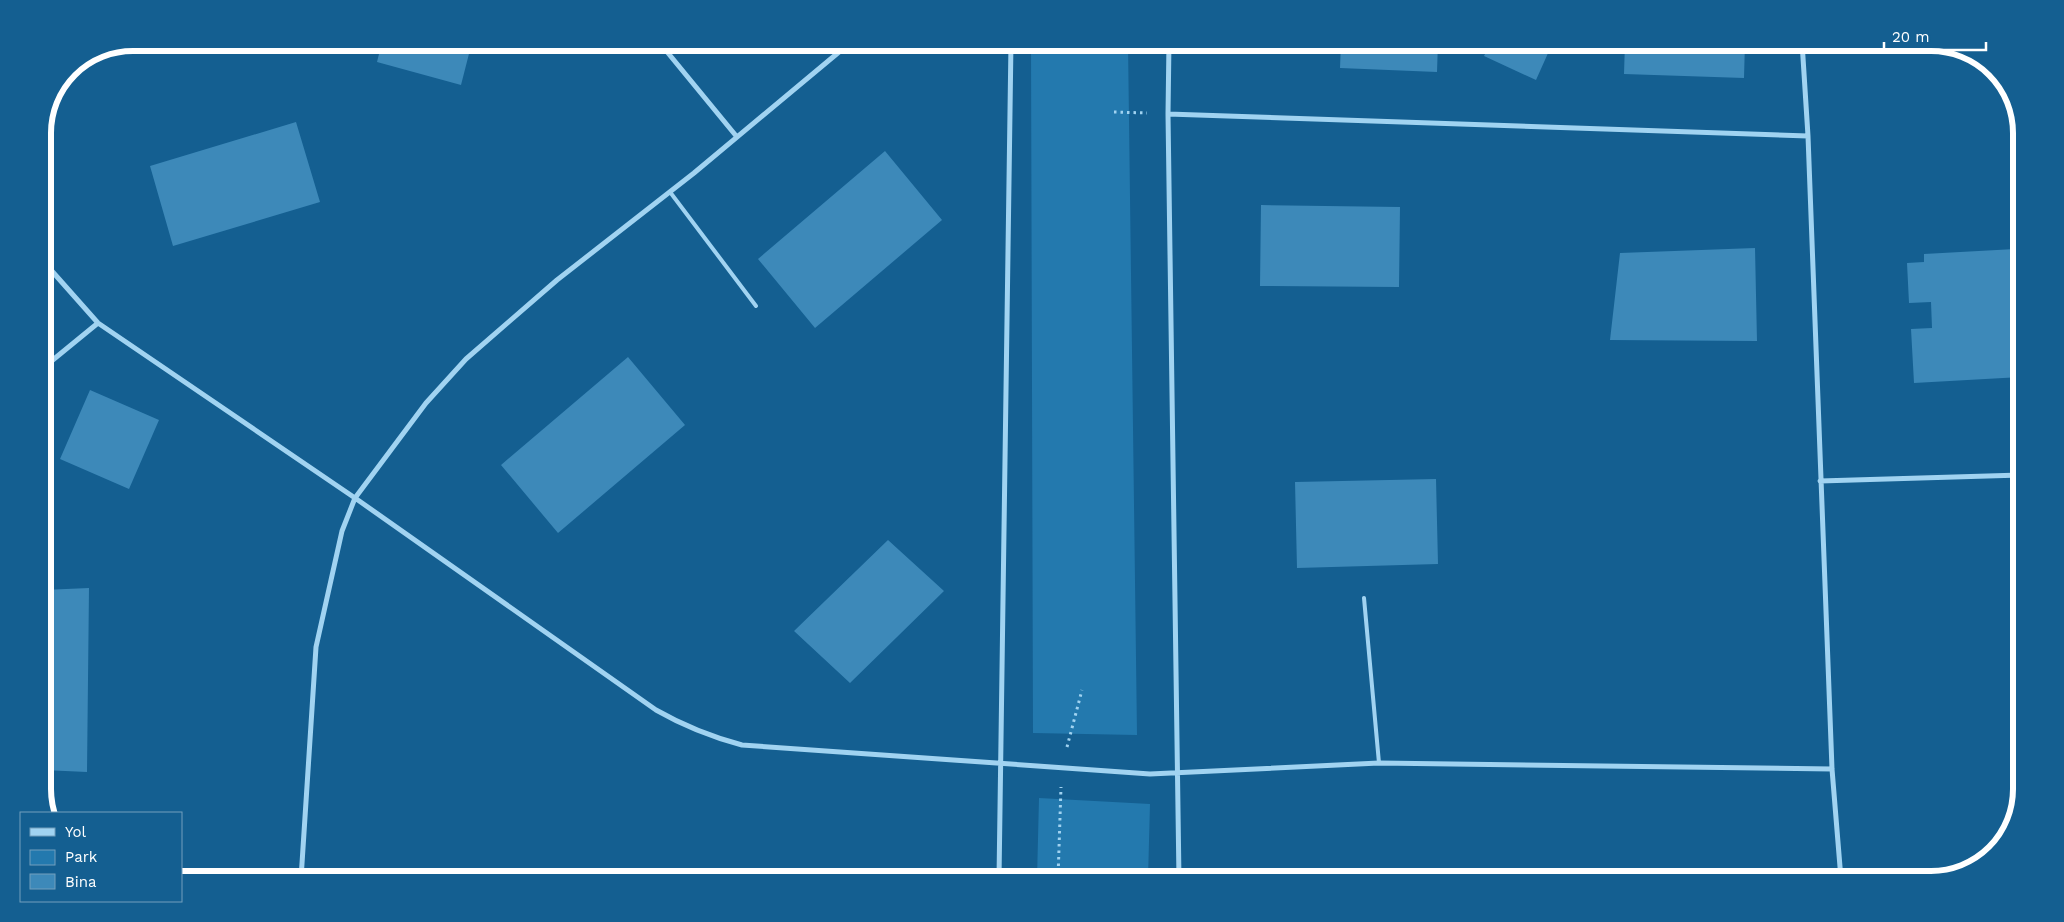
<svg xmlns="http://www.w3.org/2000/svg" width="2064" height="922" font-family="'Work Sans',sans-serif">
<rect width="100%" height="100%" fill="#145f91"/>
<!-- green -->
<path fill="#2379ae" d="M1031,43h97l9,692 -104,-2z
M1039,798l111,6 -2,75h-111z"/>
<!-- building -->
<path fill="#3d89b9" d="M382,42h90l-11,43 -84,-23z
M1341,42h97l-1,30 -97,-4z
M1491,42h62l-17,38 -52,-24z
M1625,42h120l-1,36 -120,-4z
M1897,42h34l13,3 -23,2v5l-23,1z
M296,122l24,80 -147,44 -23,-80z
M885,151l57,69 -127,108 -57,-69z
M1261,205l139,2 -1,80 -139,-1z
M1755,248l2,93 -147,-1 10,-87z
M2015,249l6,128 -107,6 -3,-54 21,-1 -1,-26 -22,1 -2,-40 17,-1v-8z
M628,357l57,68 -127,108 -57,-68z
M90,390l69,30 -30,69 -69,-30z
M1436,479l2,85 -141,4 -2,-86z
M888,540l56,51 -94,92 -56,-52z
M89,588l-2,184 -44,-2v-180z"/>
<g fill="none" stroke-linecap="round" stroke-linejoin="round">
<!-- path -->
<path stroke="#a1d3f1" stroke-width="3" stroke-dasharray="2.5 4" stroke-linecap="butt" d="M1114,112l33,1
M1067,747l15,-57
M1058,879l3,-92"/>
<!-- lane -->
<path stroke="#a1d3f1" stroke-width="4" d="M670,192l86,114
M1364,598l15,165"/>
<!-- street -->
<path stroke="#a1d3f1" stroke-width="5" d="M659,42l78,95
M1169,42l-1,72 11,765
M1802,42l6,94 24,633 9,110
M1168,114l640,22
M43,261l55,62 257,175 301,212c28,16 56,27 86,35l408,29 229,-11 453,6
M43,368l55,-45
M1820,481l201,-6
M301,879l15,-232 26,-116 13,-33 71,-95 40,-44 91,-79 137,-107 157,-131
M999,879l12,-837"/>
</g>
<!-- crop -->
<path d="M0 0H2064V922H0ZM133 51H1931A82 82 0 0 1 2013 133V789A82 82 0 0 1 1931 871H133A82 82 0 0 1 51 789V133A82 82 0 0 1 133 51Z" fill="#145f91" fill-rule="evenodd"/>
<path fill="none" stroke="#fff" stroke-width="6" d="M133 51H1931A82 82 0 0 1 2013 133V789A82 82 0 0 1 1931 871H133A82 82 0 0 1 51 789V133A82 82 0 0 1 133 51Z"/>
<!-- legend -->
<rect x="20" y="812" width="162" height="90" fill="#145f91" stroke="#729fbd"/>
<rect x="30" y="828" width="25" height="8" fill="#a1d3f1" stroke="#729fbd"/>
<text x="65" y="837" font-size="15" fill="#ffffff">Yol</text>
<rect x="30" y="850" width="25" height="15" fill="#2379ae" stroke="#729fbd"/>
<text x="65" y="862" font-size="15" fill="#ffffff">Park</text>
<rect x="30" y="874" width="25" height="15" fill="#3d89b9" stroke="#729fbd"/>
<text x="65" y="887" font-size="15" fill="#ffffff">Bina</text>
<!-- scale -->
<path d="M1884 42v8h102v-8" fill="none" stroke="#ffffff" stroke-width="2.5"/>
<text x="1892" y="42" font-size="15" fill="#ffffff" stroke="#145f91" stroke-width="4" paint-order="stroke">20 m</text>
</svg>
